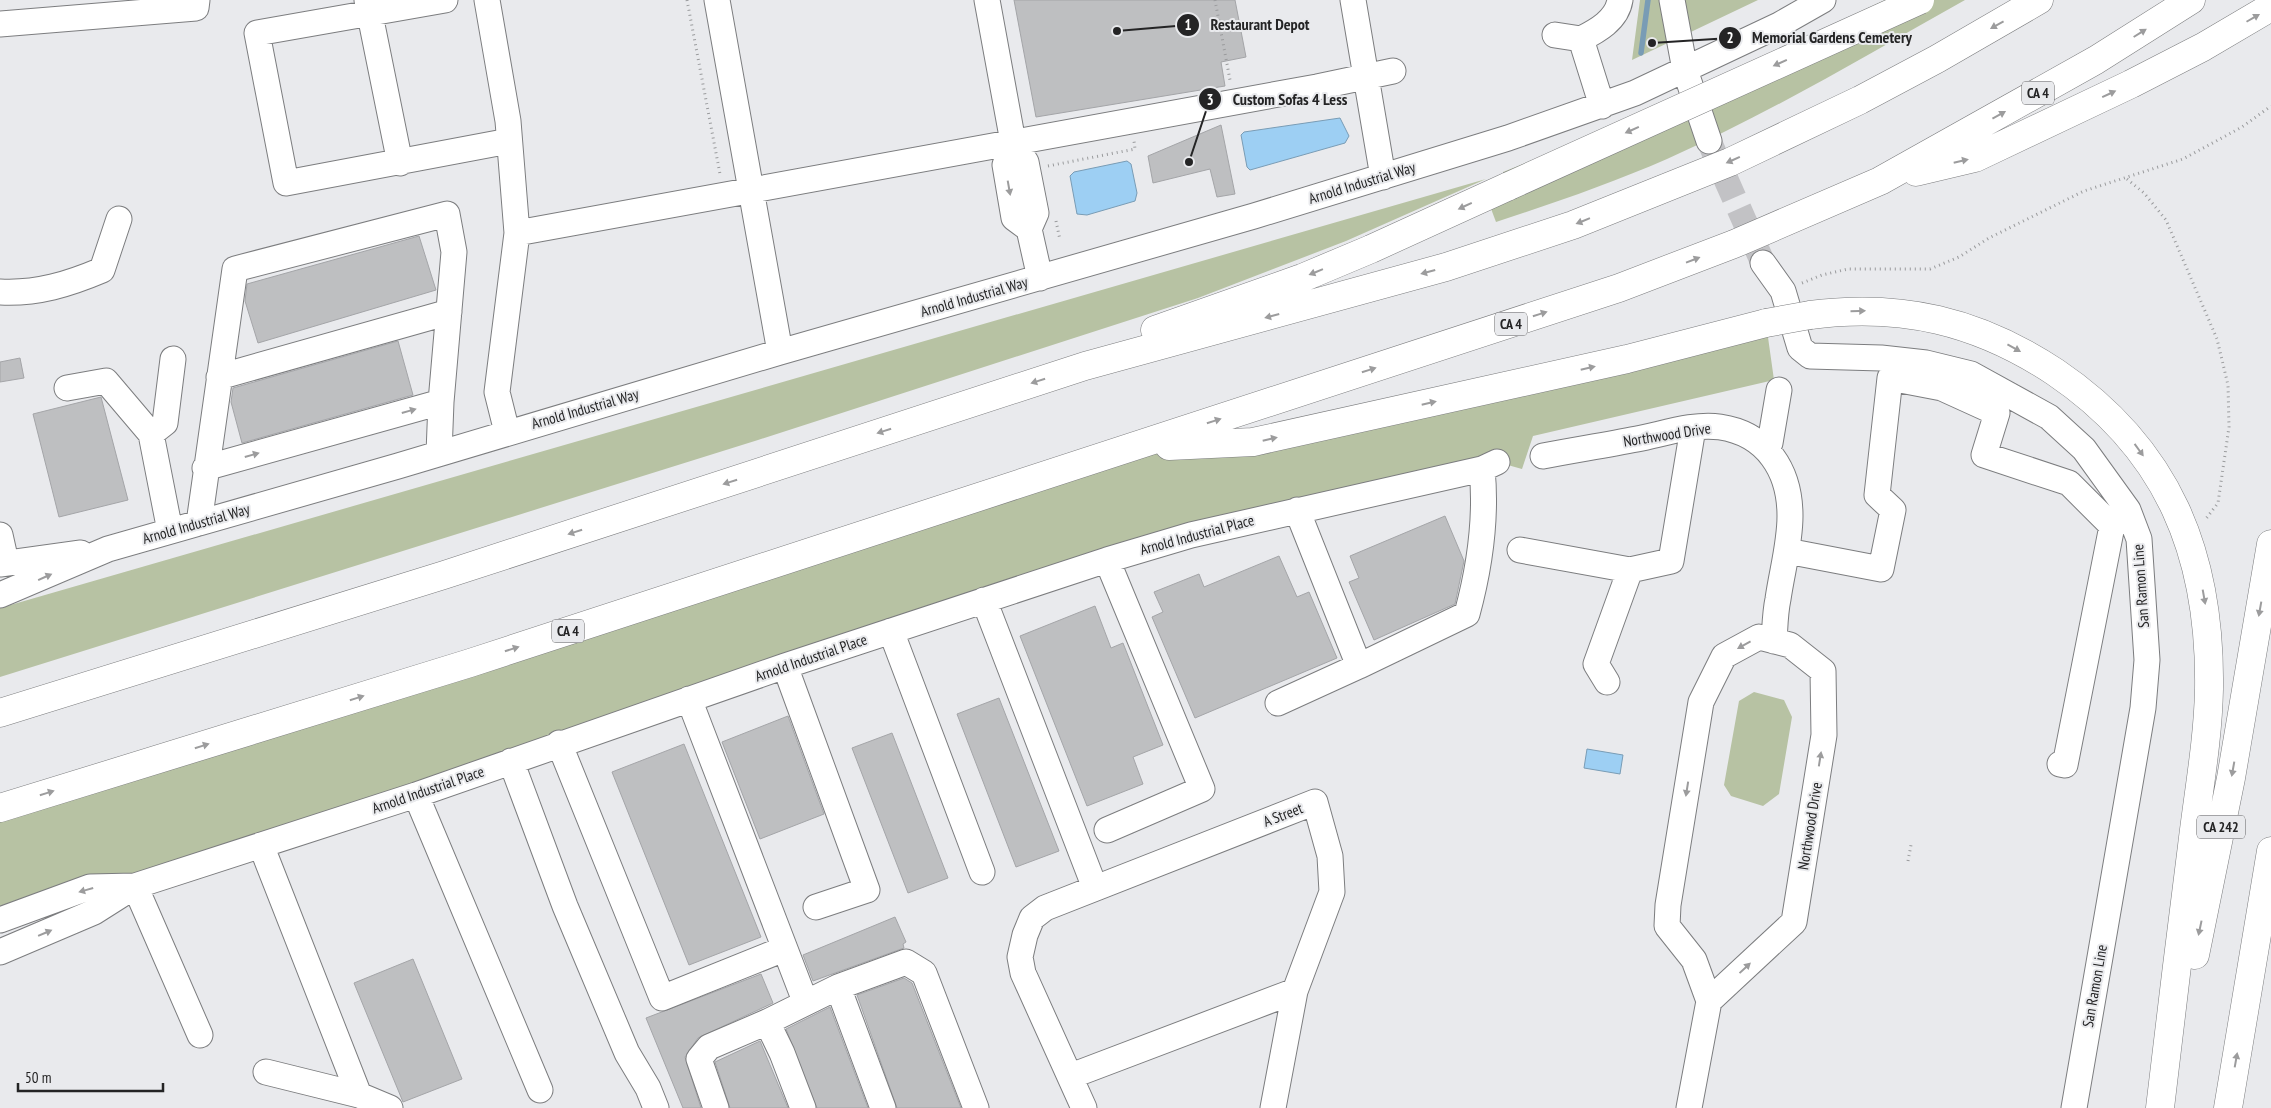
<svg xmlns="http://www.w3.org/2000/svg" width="2271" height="1108" font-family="'PT Sans Narrow',sans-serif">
<rect width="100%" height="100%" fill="#e9eaed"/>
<!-- green -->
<path fill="#b7c2a3" d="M1640,0h118l-126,60z
M1885,0h80c-98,55 -195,113 -298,159 -55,24 -113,44 -171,63l-6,-16 23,-11 -10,-23 137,-55z
M1486,179l-140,62 -148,57 -440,142 -758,237v-69z
M1766,323l8,57 -241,56 -11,33 -25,-7 -200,48 -1297,410v-114l1135,-359 118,-5z
M1754,692l30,8 8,17 -13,77 -16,12 -32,-10 -7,-11 15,-84z"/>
<!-- water -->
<path fill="#9dcff3" stroke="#799cb5" d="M1340,118l9,18 -4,7 -95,27 -3,-3 -6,-32 3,-3z
M1127,161l4,3 6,29 -2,8 -48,14 -10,-1 -7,-38 4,-4z
M1587,749l36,6 -3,19 -36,-6z"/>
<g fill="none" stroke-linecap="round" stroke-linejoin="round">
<!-- stream -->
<path stroke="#799cb5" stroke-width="5.5" d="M1641,53l7,-53"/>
</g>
<!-- building -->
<path fill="#bebfc1" stroke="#a4a5a8" d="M1014,0h221l11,57 -25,5 4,24 -189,31z
M1221,125l14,69 -18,3 -7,-28 -57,14 -5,-27z
M419,236l17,54 -178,53 -13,-42 2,-17z
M398,341l15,54 -171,48 -11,-41 2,-14z
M20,358l4,20 -24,4v-20z
M101,397l27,103 -69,17 -26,-103z
M1445,516l19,45 -9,43 -81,36 -25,-58 10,-4 -9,-22z
M1279,556l18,41 12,-5 28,66 -142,60 -43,-101 11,-5 -9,-20 45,-18 5,13z
M1095,606l16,42 12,-5 40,102 -30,12 10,27 -56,22 -67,-170z
M999,698l60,153 -43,16 -59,-153z
M788,716l36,98 -64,25 -38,-97z
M892,733l56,145 -40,15 -56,-145z
M684,744l77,193 -72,28 -77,-193z
M895,917l11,25 -3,2 1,4 -91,33 -10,-26z
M413,959l49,120 -59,23 -49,-119z
M761,974l12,29 -75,35 -13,19 16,51h-18l-37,-90z
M904,978l8,5 49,125h-64l-40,-113z
M830,1007l38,101h-51l-31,-79z
M760,1041l28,67h-58l-15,-46z"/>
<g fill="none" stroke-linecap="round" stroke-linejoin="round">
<!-- minor-tunnel -->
<path stroke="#c2c2c5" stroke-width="25" stroke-dasharray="25 12" stroke-linecap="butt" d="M1709,141l54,122"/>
<defs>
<path id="minor" d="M367,0l33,163
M445,0l-188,33 29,150 223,-42
M487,0l21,121 9,112 -20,159 10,40
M717,0l63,352
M987,0l26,142 13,20 10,51 -7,16 11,49
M1353,0l30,177
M1672,0l13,70 24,71
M0,24l196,-16 1,-8
M1555,35l26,4
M1602,106l-21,-67c16,-8 36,-19 39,-39
M1013,142l-8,23 9,53 15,11
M517,233l800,-146 76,-16
M1763,263l20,28 17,57 10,8 71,2 45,5 45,11 78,43 35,32 44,61 11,29 8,121 -4,48 -69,400
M0,292c37,2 69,-8 102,-22l17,-51
M219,377l230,-65
M67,388l39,-7 45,53 19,97
M151,434l14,-11 8,-64
M1767,448l3,-5 9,-53
M1543,456c32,-6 63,-11 94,-17 26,-5 57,-16 83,-12 47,7 70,44 70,89 0,28 -8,55 -12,83 -3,14 -3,28 -4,42
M205,468l236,-66
M199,523l36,-254 212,-55 7,38 -13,150 -2,51
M0,535l6,27
M1520,550l110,20 -34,94 11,18
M1787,551l94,18 12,-59 -16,-15 13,-117 52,10 55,25 -13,42 85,28 43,43 -47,239 -5,-1
M1107,560l95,229 -95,41
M0,564l81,-11
M1630,570l41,-9 22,-133
M0,595l108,-46 290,-83 382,-114 474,-136 254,-78 127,-45 144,-68 44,-25
M984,600l111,288
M891,631l91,241
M785,666l82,224 -51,17
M1359,666l108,-52c13,-48 20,-95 15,-145
M689,699l116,302
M1278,703l81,-37 -62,-156
M559,743l103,255 122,-49
M511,761l54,145 62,147 21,35 8,20
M416,795l124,295
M261,845l98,250 31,13
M135,886l65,149
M0,920l90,-33 45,-1
M0,952l94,-40 41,-26 281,-91 369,-129 322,-106 84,-25 291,-66 15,-7
M838,987l68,-25 18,11 52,135
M767,1022l71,-35 45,121
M266,1072l93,23
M1071,1076l224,-85
M716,1108l-17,-49 10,-12 58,-25 15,31 21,55
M1084,1108l-61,-135 -3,-16 5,-22 7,-17 13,-10 270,-106 15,54 2,36 -37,99 -22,117
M1689,1108l20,-107 -15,-41 -27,-34 1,-21 33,-203 23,-46 35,-19 31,8 33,26 1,64 -30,187 -85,79"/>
<path id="highway" d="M1916,172l59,-14 156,-74 72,-37 68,-40
M1810,315c91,-12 168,6 245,57 114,77 156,183 154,317 -1,52 -11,105 -17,157 -11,87 -22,175 -32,262
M1155,330l147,-52 69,-29 138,-63
M1169,446l84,-4 374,-83 139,-36
M0,713l444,-138 641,-209 361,-99 127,-42 157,-63 130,-62 77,-41 102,-59
M0,808l470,-145 1149,-375 115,-44 146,-63 216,-121 95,-60
M2195,955l36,-177 40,-234
M2228,1108l43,-257"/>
</defs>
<!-- minor casing -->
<use href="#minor" stroke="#7c7d7f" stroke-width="27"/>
<!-- highway casing -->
<use href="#highway" stroke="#7c7d7f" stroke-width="29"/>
<!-- path -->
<path stroke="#9a9b9d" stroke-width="3" stroke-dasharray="1 4" stroke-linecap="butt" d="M687,0l33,174
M1215,0l15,80
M1048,166l87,-17 -1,-8
M2127,179l17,14 22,27 51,119 11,46 1,42 -11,76 -13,17
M1056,221l4,19
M1802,283l20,-8 26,-6h82l29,-12 30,-19 95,-47 99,-32 59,-32 29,-21
M1908,861l3,-16"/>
<!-- minor -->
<use href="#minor" stroke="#fff" stroke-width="25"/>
<!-- highway -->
<use href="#highway" stroke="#fff" stroke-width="28"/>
<defs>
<path id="highway-bridge" d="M1509,186l411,-186
M1766,323l44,-8"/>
</defs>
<!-- highway-bridge casing -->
<use href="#highway-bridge" stroke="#7c7d7f" stroke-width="29" stroke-linecap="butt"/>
<!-- highway-bridge -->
<use href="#highway-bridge" stroke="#fff" stroke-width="28"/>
</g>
<!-- one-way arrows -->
<defs><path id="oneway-solid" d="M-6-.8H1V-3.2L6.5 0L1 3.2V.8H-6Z" transform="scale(1.25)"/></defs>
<g fill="#9c9c9d">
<use href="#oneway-solid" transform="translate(2253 18) rotate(-30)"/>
<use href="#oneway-solid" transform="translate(1997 25) rotate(151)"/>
<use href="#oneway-solid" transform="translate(2140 33) rotate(-32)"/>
<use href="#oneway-solid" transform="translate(1780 63) rotate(156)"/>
<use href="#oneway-solid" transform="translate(2109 94) rotate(-25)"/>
<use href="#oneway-solid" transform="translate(1999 115) rotate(-29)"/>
<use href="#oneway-solid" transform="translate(1632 130) rotate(156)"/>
<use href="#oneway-solid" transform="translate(1733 160) rotate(156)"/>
<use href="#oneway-solid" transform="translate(1961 161) rotate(-13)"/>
<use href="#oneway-solid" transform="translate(1009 188) rotate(80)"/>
<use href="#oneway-solid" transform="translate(1465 206) rotate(155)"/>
<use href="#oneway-solid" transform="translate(1583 221) rotate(158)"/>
<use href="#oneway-solid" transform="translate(1693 260) rotate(-21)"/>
<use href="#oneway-solid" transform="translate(1316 272) rotate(158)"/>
<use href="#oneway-solid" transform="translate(1428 272) rotate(165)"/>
<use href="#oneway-solid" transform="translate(1858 311) rotate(-1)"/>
<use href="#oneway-solid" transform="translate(1540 314) rotate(-18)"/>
<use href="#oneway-solid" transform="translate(1272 316) rotate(165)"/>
<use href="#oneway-solid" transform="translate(2014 348) rotate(29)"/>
<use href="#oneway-solid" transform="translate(1588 368) rotate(-13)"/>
<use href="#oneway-solid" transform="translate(1369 370) rotate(-18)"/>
<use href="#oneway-solid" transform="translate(1038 381) rotate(162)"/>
<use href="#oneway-solid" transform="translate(1429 403) rotate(-13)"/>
<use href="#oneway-solid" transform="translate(409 411) rotate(-16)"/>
<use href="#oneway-solid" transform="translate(1214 421) rotate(-18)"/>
<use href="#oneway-solid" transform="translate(884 431) rotate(162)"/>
<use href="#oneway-solid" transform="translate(1270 439) rotate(-13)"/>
<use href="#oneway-solid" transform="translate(2139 450) rotate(54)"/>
<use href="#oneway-solid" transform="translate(252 455) rotate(-16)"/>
<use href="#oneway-solid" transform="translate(730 482) rotate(162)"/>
<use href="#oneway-solid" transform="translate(575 532) rotate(162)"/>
<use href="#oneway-solid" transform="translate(45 577) rotate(-24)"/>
<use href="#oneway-solid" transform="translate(2204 597) rotate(80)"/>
<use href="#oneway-solid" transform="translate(2260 609) rotate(100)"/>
<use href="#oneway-solid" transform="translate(1744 645) rotate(151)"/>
<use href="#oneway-solid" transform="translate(512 649) rotate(-18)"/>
<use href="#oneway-solid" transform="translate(357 698) rotate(-17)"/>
<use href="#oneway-solid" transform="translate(202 746) rotate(-17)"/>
<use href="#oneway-solid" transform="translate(1820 759) rotate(-81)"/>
<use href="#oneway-solid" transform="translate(2233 769) rotate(100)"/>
<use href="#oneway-solid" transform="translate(1687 789) rotate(99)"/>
<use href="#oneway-solid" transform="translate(47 793) rotate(-17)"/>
<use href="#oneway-solid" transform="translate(86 890) rotate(164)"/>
<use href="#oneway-solid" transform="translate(2200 928) rotate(102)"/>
<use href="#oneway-solid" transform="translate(45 933) rotate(-23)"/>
<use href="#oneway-solid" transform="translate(1745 968) rotate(-43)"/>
<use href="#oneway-solid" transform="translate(2236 1060) rotate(-80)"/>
</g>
<g text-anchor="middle" stroke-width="4" stroke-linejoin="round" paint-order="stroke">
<!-- shield labels -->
<g fill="#e9eaed" stroke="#5f5f61" stroke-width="1">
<rect x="2022" y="81.5" width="32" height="23" rx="4"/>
<rect x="1495" y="312.5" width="32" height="23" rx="4"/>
<rect x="552" y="619.5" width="32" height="23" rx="4"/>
<rect x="2197" y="815.5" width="48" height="23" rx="4"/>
</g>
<g font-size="14" font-weight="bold" fill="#242425">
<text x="2038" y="98">CA 4</text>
<text x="1511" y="329">CA 4</text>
<text x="568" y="636">CA 4</text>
<text x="2221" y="832">CA 242</text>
</g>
<!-- street labels -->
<g font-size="15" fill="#242425" stroke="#e9eaed">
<text transform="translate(1362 183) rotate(-17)" y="5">Arnold Industrial Way</text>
<text transform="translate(974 297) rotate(-16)" y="5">Arnold Industrial Way</text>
<text transform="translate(585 409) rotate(-16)" y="5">Arnold Industrial Way</text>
<text transform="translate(1667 435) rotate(-9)" y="5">Northwood Drive</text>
<text transform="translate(196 524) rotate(-16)" y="5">Arnold Industrial Way</text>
<text transform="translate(1197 535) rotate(-15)" y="5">Arnold Industrial Place</text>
<text transform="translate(2141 586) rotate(-94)" y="5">San Ramon Line</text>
<text transform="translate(811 658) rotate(-19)" y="5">Arnold Industrial Place</text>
<text transform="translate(428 790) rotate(-19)" y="5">Arnold Industrial Place</text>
<text transform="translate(1283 815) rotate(-21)" y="5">A Street</text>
<text transform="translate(1810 826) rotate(-81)" y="5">Northwood Drive</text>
<text transform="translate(2095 986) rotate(-80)" y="5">San Ramon Line</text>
</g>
</g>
<!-- callouts -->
<path fill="none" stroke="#242425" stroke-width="2" d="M1117 31L1188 25M1652 43L1730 38M1189 162L1210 99"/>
<g fill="#242425" stroke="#e9eaed" stroke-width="2">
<circle cx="1117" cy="31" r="5"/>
<circle cx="1652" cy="43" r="5"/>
<circle cx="1189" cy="162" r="5"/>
<circle cx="1188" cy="25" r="12"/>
<circle cx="1730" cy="38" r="12"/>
<circle cx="1210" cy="99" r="12"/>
</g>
<g font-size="15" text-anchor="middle" font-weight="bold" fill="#fff">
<text x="1188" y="30">1</text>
<text x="1730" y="43">2</text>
<text x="1210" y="105">3</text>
</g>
<g font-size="16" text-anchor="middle" font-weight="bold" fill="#242425" stroke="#e9eaed" stroke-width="4" stroke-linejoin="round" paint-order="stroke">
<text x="1260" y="30">Restaurant Depot</text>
<text x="1832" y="43">Memorial Gardens Cemetery</text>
<text x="1290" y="105">Custom Sofas 4 Less</text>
</g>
<!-- scale -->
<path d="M18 1083v8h145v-8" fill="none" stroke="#242425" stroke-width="2.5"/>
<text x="25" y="1083" font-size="15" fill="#242425" stroke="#e9eaed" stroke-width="4" paint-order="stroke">50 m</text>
</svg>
